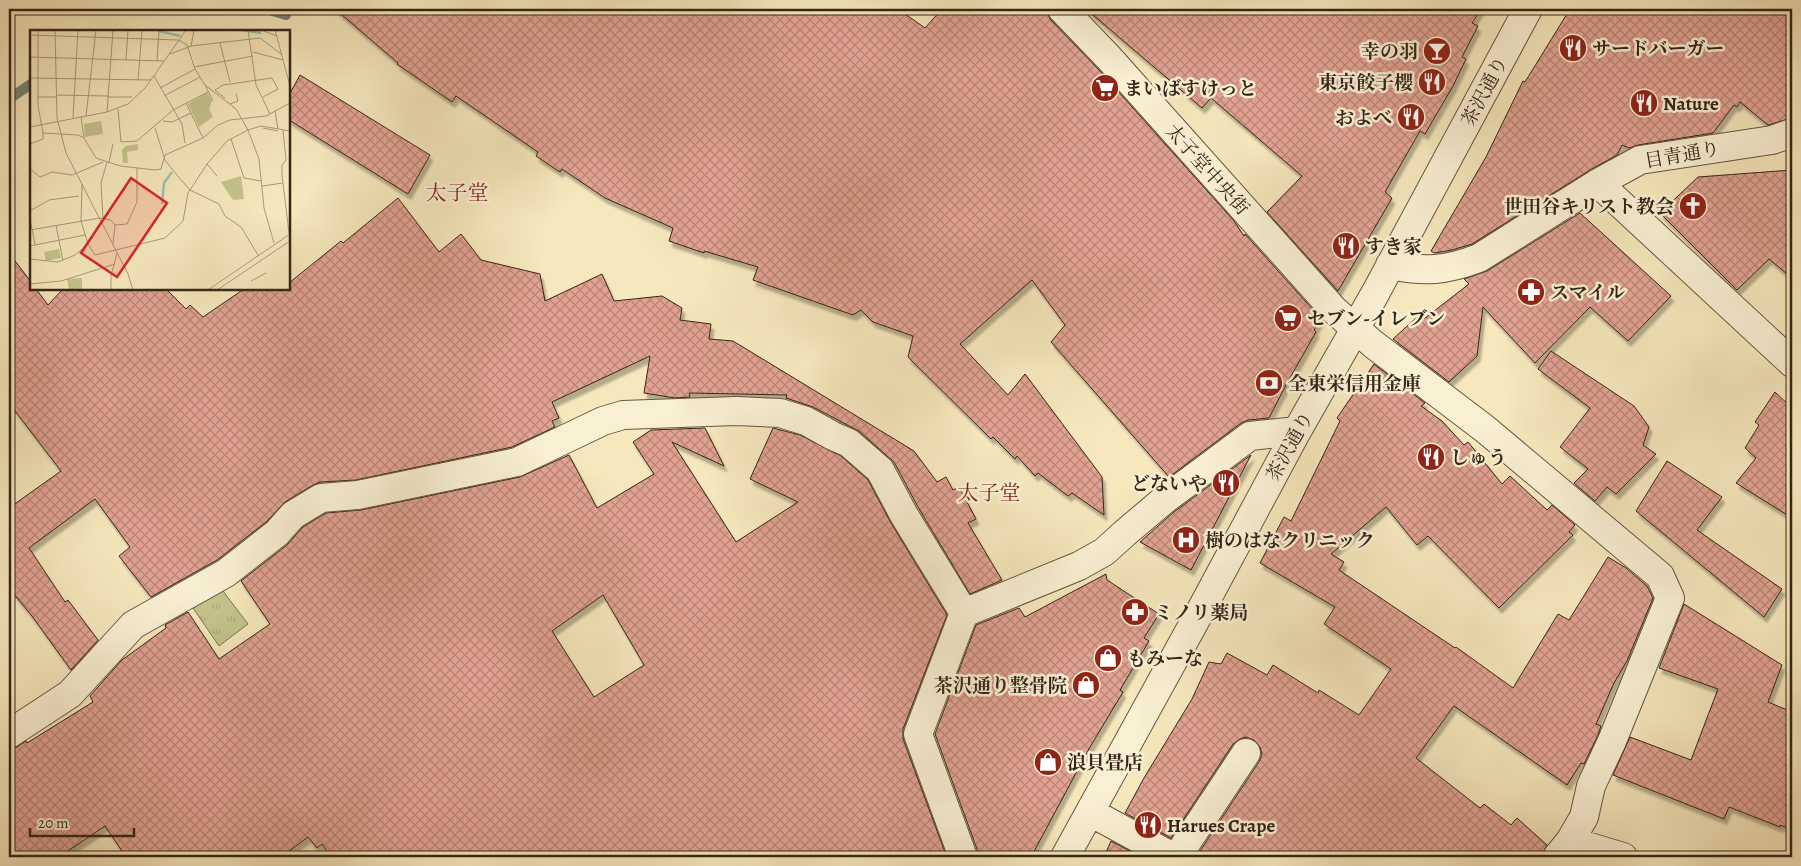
<svg xmlns="http://www.w3.org/2000/svg" width="1801" height="866" font-family="Alegreya,'Noto Serif JP',serif">
<defs>
<pattern id="park-tufts" width="24" height="20" patternUnits="userSpaceOnUse" patternTransform="scale(1.25)"><rect width="24" height="20" fill="#c4c38b"/><path d="M3 7l-1-3M5 7V3M7 7l1-3M15 17l-1-3M17 17v-4M19 17l1-3" fill="none" stroke="#a9a777"/></pattern>
<pattern id="building-cross-hatch" width="8" height="8" patternUnits="userSpaceOnUse" patternTransform="scale(1.25)"><rect width="8" height="8" fill="#e2a292"/><path d="M0 0l8 8M0 8l8-8" fill="none" stroke="#b88476"/></pattern>
<filter id="shadow"><feDropShadow dx="3" dy="5.5" stdDeviation="1" flood-color="#0004"/></filter>
</defs>
<rect width="100%" height="100%" fill="#f6e7bc"/>
<filter id="stains"><feTurbulence type="fractalNoise" baseFrequency=".004" numOctaves="4"/><feColorMatrix values="0 0 0 0 .2 0 0 0 0 .09 0 0 0 0 .02 0 0 0 .5 -.17"/></filter>
<radialGradient id="worn" r=".72"><stop offset=".6" stop-color="#630" stop-opacity="0"/><stop offset="1" stop-color="#630" stop-opacity=".3"/></radialGradient>
<!-- park -->
<path fill="url(#park-tufts)" stroke="#7c7452" d="M223,591l25,33 -29,22 -26,-38z"/>
<g fill="none" stroke-linecap="round" stroke-linejoin="round">
<!-- stream -->
<path stroke="#738275" stroke-width="10" d="M266,9l20,6
M9,99l22,-15"/>
</g>
<!-- building -->
<path fill="url(#building-cross-hatch)" stroke="#35261a" fill-rule="evenodd" filter="url(#shadow)" d="M335,9h563l27,19 17,-19h105v4l4,7 47,49 136,152 10,15 1,-2 76,85 -7,11 2,2 -29,51 -18,35 -21,2 -7,3 -72,54 -118,-135 14,-17 -33,-45 -72,64 48,51 17,-21 77,103 2,38 -32,-22 -4,3 -30,-23 -3,3 -18,-20 -2,3 -22,-22 -2,2 -83,-82 5,-21 -40,-14 -12,-12 -8,5 -100,-35 5,-13 -54,-16v2l-35,-12 4,-13 -68,-30 -43,-29 -2,3 -24,-16 2,-4 -82,-56 -4,6 -55,-38 1,-1z
M1086,9h395l-9,14 6,3 -16,31 4,2 -13,27 -28,48 -5,-3 -35,61 7,6 -54,93 -71,-79 35,-36 -91,-78 -9,10z
M1570,9h222v109l-24,7 -28,-23 -3,5 -3,-2 -21,28 -75,12 -9,3 -7,-3 -5,10 -27,15 -118,74 -20,6 -18,3 -3,-2 55,-94 37,-76 2,1z
M300,75l130,80 -22,39 -119,-74v-25z
M1792,170v108l-23,-19 -32,31 -77,-77 38,-36z
M398,198l41,54 22,-18 20,26 59,14 5,27 57,-27 12,27 48,-5 20,12 -2,12 31,4 -2,15 24,2 181,110 23,31 9,-5 7,13 6,-3 17,32 -8,4 34,57 -32,14 -52,-87 -24,-45 -35,-31 -46,-24 -27,-9 1,-3 -98,-2 1,4 -15,1 -31,-5 6,-37 -98,46 7,16 -7,3 3,6 -43,20 -156,33 -36,2 -7,3 -28,17 -19,20 -49,38 -66,37 -32,-41 11,-9 -35,-48 -66,49 36,54 3,-2 30,40 -27,30 -39,-54 -23,-28v-80l52,-37 -52,-68v-150l22,29v7h5l12,16 15,-16h103l20,20 4,-4 13,12 41,-28h45v-6l52,-42 2,2z
M1580,213l91,83 -43,45 -38,-34 -55,56 -52,-56 -6,49 -28,26 -56,-43 23,-21 4,4 49,-38 -5,-5 23,-8z
M1551,351l83,55 15,21 -6,18 13,9 -40,40 -9,-7 -12,14 -21,-18 14,-14 -28,-22 30,-39 -52,-39z
M1374,364l51,39 -4,3 21,15 22,24 4,-3 34,42 8,-8 37,34 5,-5 23,20 -6,7 4,3 -74,73 -71,-72 -11,9 -31,-38 -55,47 13,8 -5,8 116,78 1,-1 57,41 45,-74 11,6 39,-63 18,11 21,18 6,12 -26,63 -13,22 -18,41 5,2 -3,9 -14,29 -3,-1 -14,22 -113,-79 -38,52 64,50 4,-4 27,21 6,-7 30,27 -5,9v3h-346l63,-95 3,-8 -2,-7 -6,-7 -8,-3 -6,2 -7,5 -62,94 -46,-25 19,-35 48,-79 17,-37 12,2 6,-11 40,22 6,-10 45,28 1,-3 40,25 32,-46 -67,-45 11,-17 -75,-44 24,-46 7,4 49,-100 -3,-3z
M1775,392l17,16v110l-56,-35 20,-25 -11,-10 14,-23 -4,-3z
M705,428l19,38 -52,-24 64,100 62,-40 -48,-23 23,-51 27,7 41,21 27,24 23,43 56,92 -44,114v10l43,116 -4,2h-611l-9,-13 -5,4 -9,-11 -27,20h-155l-21,-31 -46,31h-50v-108l8,-2 9,-6 1,2 66,-41 -3,-6 32,-36 44,-32 -1,-3 23,-13 31,47 51,-35 -29,-43 46,-36 16,-18 23,-14 35,-3 159,-33 49,-22 28,53 57,-34 -21,-32 18,-12zM603,595l41,70 -50,32 -42,-66z
M1251,455l-60,115 -51,-28 34,-30z
M1667,461l55,36 -25,33 85,59 -18,28 -128,-106z
M1106,574l1,6 52,34 -15,24 5,3 -29,49 3,2 -33,55 -59,110h-53v-5l-43,-118 41,-109 43,-17 6,9z
M1684,604l98,61 -14,37 24,10v118l-12,-5v2l-51,-20 -5,12 -111,-44 17,-38 61,23 27,-71 -59,-21z
M1111,841l30,16h-37z"/>
<g fill="none" stroke-linecap="round" stroke-linejoin="round">
<defs>
<path id="minor" d="M1062,9l47,49 225,252 39,34 112,85 175,147 10,22 -58,143 -21,45 -7,31 -14,24 -13,16
M1598,183l194,180
M1390,265c35,7 55,6 89,-7l119,-75 42,-23 132,-20 20,-7
M9,734l61,-40 63,-69 93,-52 51,-40 16,-18 28,-17 37,-3 159,-33 86,-41 20,-6 113,-4 44,2 26,8 27,15 16,7 31,27 24,45 60,98
M1090,812l83,45
M1570,841l53,16
M963,857l-45,-123 46,-121 115,-47 25,-14 21,-19 39,-33 86,-64 47,-5
M1065,857l136,-247 96,-179 79,-139 152,-283
M1177,857l69,-104"/>
</defs>
<!-- minor casing -->
<use href="#minor" stroke="#655642" stroke-width="30"/>
<!-- minor -->
<use href="#minor" stroke="#f9efd3" stroke-width="28"/>
</g>
<!-- icons -->
<defs>
<symbol id="restaurant-disc" viewBox="-11 -11 22 22"><circle r="9.5" fill="#8f2418" stroke="#f9efd3"/><path d="M-5-6h1v4h1v-4h1v4h1v-4h1v5L-1.5 .5V6h-2V.5L-5-1ZM5-6V6H3V1.5H1.5Q1.5-4 5-6Z" fill="#fff"/></symbol>
<symbol id="bar-disc" viewBox="-11 -11 22 22"><circle r="9.5" fill="#8f2418" stroke="#f9efd3"/><path d="M-6-5H6L.8 .8V4.5H3.5V6h-7V4.5H-.8V.8Z" fill="#fff"/></symbol>
<symbol id="supermarket-disc" viewBox="-11 -11 22 22"><circle r="9.5" fill="#8f2418" stroke="#f9efd3"/><path d="M-6-5.5h2.5l.6 2H6L4.5 2H-2.5L-4.4-4H-6ZM-1.5 3.2a1.3 1.3 0 1 0 .1 0ZM3 3.2a1.3 1.3 0 1 0 .1 0Z" fill="#fff"/></symbol>
<symbol id="church-disc" viewBox="-11 -11 22 22"><circle r="9.5" fill="#8f2418" stroke="#f9efd3"/><path d="M-1.2-6h2.4v3.5h3.3v2.4h-3.3V6h-2.4V-.1h-3.3v-2.4h3.3Z" fill="#fff"/></symbol>
<symbol id="pharmacy-disc" viewBox="-11 -11 22 22"><circle r="9.5" fill="#8f2418" stroke="#f9efd3"/><path d="M-2-6h4v4h4v4h-4v4h-4v-4h-4v-4h4Z" fill="#fff"/></symbol>
<symbol id="bank-disc" viewBox="-11 -11 22 22"><circle r="9.5" fill="#8f2418" stroke="#f9efd3"/><path d="M-6-4H6V4H-6ZM0-2.3a2.3 2.3 0 1 0 0 4.6a2.3 2.3 0 1 0 0-4.6Z" fill="#fff"/></symbol>
<symbol id="hospital-disc" viewBox="-11 -11 22 22"><circle r="9.5" fill="#8f2418" stroke="#f9efd3"/><path d="M-5-5h3v3.5h4V-5h3V5h-3V1.5h-4V5h-3Z" fill="#fff"/></symbol>
<symbol id="shop-disc" viewBox="-11 -11 22 22"><circle r="9.5" fill="#8f2418" stroke="#f9efd3"/><path d="M-5-2.5h2.3a2.7 3.5 0 0 1 5.4 0H5L5.5 6h-11ZM-1.5-2.5h3a1.5 2.3 0 0 0-3 0Z" fill="#fff"/></symbol>
</defs>
<g fill-rule="evenodd">
<use href="#restaurant-disc" x="1557" y="32" width="32" height="32"/>
<use href="#bar-disc" x="1421" y="35" width="32" height="32"/>
<use href="#restaurant-disc" x="1416" y="66" width="32" height="32"/>
<use href="#supermarket-disc" x="1089" y="72" width="32" height="32"/>
<use href="#restaurant-disc" x="1628" y="87" width="32" height="32"/>
<use href="#restaurant-disc" x="1395" y="101" width="32" height="32"/>
<use href="#church-disc" x="1677" y="190" width="32" height="32"/>
<use href="#restaurant-disc" x="1330" y="230" width="32" height="32"/>
<use href="#pharmacy-disc" x="1515" y="276" width="32" height="32"/>
<use href="#supermarket-disc" x="1272" y="302" width="32" height="32"/>
<use href="#bank-disc" x="1253" y="367" width="32" height="32"/>
<use href="#restaurant-disc" x="1415" y="441" width="32" height="32"/>
<use href="#restaurant-disc" x="1210" y="467" width="32" height="32"/>
<use href="#hospital-disc" x="1170" y="524" width="32" height="32"/>
<use href="#pharmacy-disc" x="1119" y="596" width="32" height="32"/>
<use href="#shop-disc" x="1092" y="642" width="32" height="32"/>
<use href="#shop-disc" x="1070" y="669" width="32" height="32"/>
<use href="#shop-disc" x="1032" y="746" width="32" height="32"/>
<use href="#restaurant-disc" x="1132" y="809" width="32" height="32"/>
</g>
<g text-anchor="middle" stroke-width="5" stroke-linejoin="round" paint-order="stroke">
<!-- poi labels -->
<g font-size="19" font-weight="bold" fill="#35261a" stroke="#f9efd3" text-anchor="start">
<text x="1592" y="55">サードバーガー</text>
<text x="1418" y="58" text-anchor="end">幸の羽</text>
<text x="1413" y="89" text-anchor="end">東京餃子櫻</text>
<text x="1124" y="95">まいばすけっと</text>
<text x="1663" y="110">Nature</text>
<text x="1392" y="124" text-anchor="end">およべ</text>
<text x="1674" y="213" text-anchor="end">世田谷キリスト教会</text>
<text x="1365" y="253">すき家</text>
<text x="1550" y="299">スマイル</text>
<text x="1307" y="325">セブン-イレブン</text>
<text x="1288" y="390">全東栄信用金庫</text>
<text x="1450" y="464">しゅう</text>
<text x="1207" y="490" text-anchor="end">どないや</text>
<text x="1205" y="547">樹のはなクリニック</text>
<text x="1154" y="619">ミノリ薬局</text>
<text x="1127" y="665">もみーな</text>
<text x="1067" y="692" text-anchor="end">茶沢通り整骨院</text>
<text x="1067" y="769">浪貝畳店</text>
<text x="1167" y="832">Harues Crape</text>
</g>
<!-- street labels -->
<g font-size="19" fill="#35261a" stroke="#f9efd3">
<text transform="translate(1484 91) rotate(-62)" y="7">茶沢通り</text>
<text transform="translate(1682 154) rotate(-10)" y="7">目青通り</text>
<text transform="translate(1208 169) rotate(48)" y="7">太子堂中央街</text>
<text transform="translate(1289 446) rotate(-61)" y="7">茶沢通り</text>
</g>
<!-- quarter labels -->
<g font-size="21" fill="#7a1f14" stroke="#f9efd3">
<text x="457" y="200">太子堂</text>
<text x="989" y="500">太子堂</text>
</g>
</g>
<!-- overview -->
<g transform="translate(30 30)">
<rect width="260" height="260" fill="#f6e7bc"/>
<path d="M108,114v6l-11,2 1,11h-5l-1,-13 4,-4zM52,248v12h-13l-2,-11z" fill="#c4c38b"/>
<path d="M177,63l5,7 -3,9 4,8 -14,10 -11,-23z" fill="#c4c38b"/>
<path d="M71,91l2,13 -18,3 -1,-13zM211,146l3,23 -11,1 -12,-18zM29,219l2,9 -15,3 -2,-9z" fill="#c4c38b"/>
<path fill="none" stroke="#9dc0b1" stroke-width="2.5" d="M211,0l20,3M129,1l21,5M132,174l2,-21 8,-11"/>
<path fill="none" stroke="#a99a7b" stroke-width="1" d="M8,0v76l5,27M25,0l2,88 9,35 62,121 5,16M218,0l8,55 14,29M231,0l16,6M245,0l15,56M0,5l148,5M149,10l8,5 8,24 10,16 31,24 12,21 13,-4 29,5M190,13l10,39M161,16l69,-8 21,16M223,22l30,8M140,24l21,-8 3,-16M0,27l133,4M96,30l2,-30M127,31l2,-31M164,37l59,-11M124,46l28,48 3,19M0,48l121,2M108,50l4,-50M175,55l8,16M130,58l35,-19M26,65l52,1M134,66l36,-19M7,67h19M78,67h24M195,68l-10,-8 8,-5 49,-7 6,11 -15,8M156,73l17,35M200,74l8,-3 -2,-7M88,79l3,33 16,-1 36,-31 35,-18M245,81l3,18M77,82l6,-82M56,86l10,-86M51,87l3,21M43,88l5,-88M133,91l9,1 19,-9M0,97l77,-15 21,-8 18,-17 40,-57M125,98l10,32 11,14 14,16 29,14 6,12 16,11 17,28M233,98l15,3M253,100l3,30 -4,5v10l7,58M13,103l35,2 6,3 12,20 24,8 35,4 6,-1 4,-14 38,-17 15,-13 12,-5 36,-4 24,-13M201,109l13,39 17,3M0,114l13,-5v-6M79,132l4,-18M177,134l10,12M0,139l10,8 12,-5 20,3 31,-13M232,156l21,-3M0,181l19,-11 30,-4M73,188l-2,-35 6,-21M0,189l5,25M51,191l7,23 7,11 70,-17 18,-17 5,-28 19,-29 20,-23 21,-11 11,29 5,49 10,35M51,191l1,-37M26,195l7,36M0,200l70,-12 11,2 4,5 12,-1 10,-22v-34M83,214l2,-19M0,216l55,-11M0,229l28,3 17,-7 13,-11M221,251l15,-8M0,254l31,-3 54,-17M81,260v-14l6,-23M178,260l82,-56M187,260l73,-49"/>
<path fill="#d62828" fill-opacity="0.15" stroke="#d62828" stroke-width="2.5" d="M101,148l36,25 -50,74 -36,-24z"/>
<rect width="260" height="260" fill="none" stroke="#35261a" stroke-width="2.5"/>
</g>
<!-- margin -->
<rect width="1801" height="866" fill="none" stroke="#f6e7bc" stroke-width="30"/>
<rect x="10" y="10" width="1781" height="846" fill="none" stroke="#35261a" stroke-width="2.5"/>
<rect x="15" y="15" width="1771" height="836" fill="none" stroke="#35261a"/>
<!-- scale -->
<path d="M30 828v8h104v-8" fill="none" stroke="#35261a" stroke-width="2.5"/>
<text x="38" y="828" font-size="15" fill="#35261a" stroke="#f9efd3" stroke-width="4" paint-order="stroke">20 m</text>
<rect width="100%" height="100%" filter="url(#stains)"/>
<rect width="100%" height="100%" fill="url(#worn)"/>
</svg>
